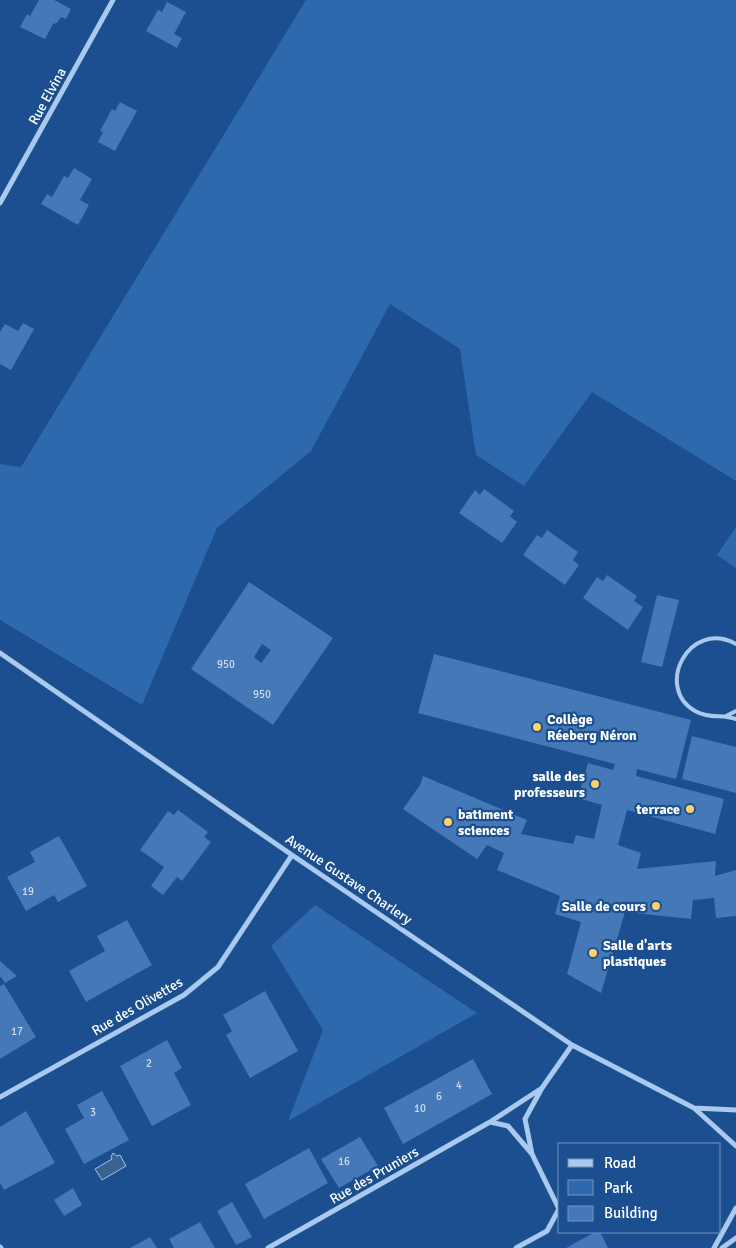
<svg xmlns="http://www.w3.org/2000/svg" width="736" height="1248" font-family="Signika,sans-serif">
<rect width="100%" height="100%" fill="#1b4f8f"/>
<!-- green -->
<path fill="#2e69ad" d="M306,0h430v481l-144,-89 -68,94 -48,-31 -16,-106 -70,-45 -79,147 -94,77 -75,177 -142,-85v-156l21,3z
M736,527v41l-19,-13z
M315,905l162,108 -189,108 35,-91 -52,-84z"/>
<!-- water -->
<path fill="#3c6290" stroke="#9cc4f0" d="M113,1153l4,3 3,-1 6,11 -24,14 -7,-11 17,-10 -1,-2z"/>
<!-- building -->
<path fill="#4478b7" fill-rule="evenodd" d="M39,0h15l17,9 -5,10 -5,-2 -4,6 -4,1 -8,15 -25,-12 7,-13 3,2z
M167,2l19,10 -12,22 8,4 -5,10 -31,-17 12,-21 4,2z
M120,102l17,9 -22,40 -17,-9 5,-10 -3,-1 12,-22 3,2z
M74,168l18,11 -12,21 9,5 -11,20 -37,-21 6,-10 5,3 12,-21 4,2z
M23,323l11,6 -23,41 -11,-6v-32l5,-8 13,7z
M484,489l30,22 -4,5 7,6 -15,21 -43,-30 16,-23 5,5z
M547,530l31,22 -5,8 6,5 -14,20 -42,-30 14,-20 5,3z
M607,575l30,21 -3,5 9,6 -15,23 -45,-32 14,-21 6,4z
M249,582l84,56 -60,87 -82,-56zM262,644l9,6 -10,13 -7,-6z
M657,595l22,5 -17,67 -21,-5z
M434,654l257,66 -15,59 -39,-10 -1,7 88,23 -9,35 -88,-24 -9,35 23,8 -4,16 79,-8 -1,15 21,-6v46l-20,2 -2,-20 -21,2 -2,19 -66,-7 -24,81 -34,-19 14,-52 -26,-8 5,-18 -63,-26 7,-17 -17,-8 -10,14 -74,-50 17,-24 3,-9 104,44 -6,14 52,10 3,-9 18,4 8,-34 -24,-7 10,-35 25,7 2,-6 -197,-51z
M692,736l44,11v46l-54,-14z
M178,810l30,22 -4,5 7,5 -29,39 -5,-4 -14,18 -12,-9 13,-19 -24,-17 28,-39 6,4z
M59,836l28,50 -29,16 -4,-7 -28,16 -19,-34 28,-15 -5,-10z
M127,920l25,45 -66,37 -17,-31 36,-20 -8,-15z
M0,961l17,15 -12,7 -4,-6h-1z
M4,984l32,53 -36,22v-73z
M265,991l33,60 -48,27 -24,-43 6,-4 -9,-16z
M167,1040l15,28 -8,5 17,32 -39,21 -32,-60z
M473,1059l19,35 -89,50 -19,-36z
M102,1091l27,49 -45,24 -19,-35 19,-11 -7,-13z
M26,1111l29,52 -51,27 -4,-7v-56z
M360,1137l18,29 -39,22 -18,-29z
M309,1148l19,35 -64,36 -19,-35z
M73,1188l9,17 -18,11 -10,-16z
M232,1202l20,35 -16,8 -19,-34z
M200,1222l15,26h-41l-5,-9z
M595,1232h5l8,16h-42z
M150,1237l7,11h-27z"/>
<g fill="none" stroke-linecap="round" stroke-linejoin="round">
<!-- lane -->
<path stroke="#a9c9ee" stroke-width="4" d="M736,644c-47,-26 -82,44 -41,67 14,8 27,3 41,8
M726,716l10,-5"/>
<!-- street -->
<path stroke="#a9c9ee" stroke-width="5" d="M0,203l113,-203
M0,653l292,202 280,190 122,63 42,38
M0,1097l184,-102 34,-28 74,-112
M694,1108l42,2
M490,1122l18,4 24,28 27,55 -12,22 -31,17
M532,1154l-7,-35 17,-31 30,-43
M0,1247l1,1
M268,1248l222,-126 52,-34
M714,1248l22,-40
M722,1248l14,-10"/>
</g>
<!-- markers -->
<g fill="#ffd166" stroke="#1b4f8f" stroke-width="2">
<circle cx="537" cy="727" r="5"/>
<circle cx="595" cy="784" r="5"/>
<circle cx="690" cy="809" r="5"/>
<circle cx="448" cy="822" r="5"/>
<circle cx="656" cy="906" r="5"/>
<circle cx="593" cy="953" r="5"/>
</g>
<g text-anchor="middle" stroke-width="4.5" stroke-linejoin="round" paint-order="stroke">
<!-- number labels -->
<g font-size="11" fill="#d0dded">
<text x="226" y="668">950</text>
<text x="262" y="698">950</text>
<text x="28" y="895">19</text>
<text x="17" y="1035">17</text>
<text x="149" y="1067">2</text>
<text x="459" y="1089">4</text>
<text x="439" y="1100">6</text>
<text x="420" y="1112">10</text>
<text x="93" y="1116">3</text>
<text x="344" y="1165">16</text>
</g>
<!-- street labels -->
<g font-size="14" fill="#fff" stroke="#1b4f8f">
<text transform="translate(47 96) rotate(-61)" y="5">Rue Elvina</text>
<text transform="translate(349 879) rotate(34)" y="5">Avenue Gustave Charlery</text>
<text transform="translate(137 1006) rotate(-30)" y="5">Rue des Olivettes</text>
<text transform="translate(374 1175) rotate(-30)" y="5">Rue des Pruniers</text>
</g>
<!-- poi labels -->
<g font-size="14" font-weight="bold" fill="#fff" stroke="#1b4f8f" text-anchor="start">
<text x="547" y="724">Collège<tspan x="547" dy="16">Réeberg Néron</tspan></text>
<text x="585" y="781" text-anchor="end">salle des<tspan x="585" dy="16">professeurs</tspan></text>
<text x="680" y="814" text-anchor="end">terrace</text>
<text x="458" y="819">batiment<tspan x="458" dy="16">sciences</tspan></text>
<text x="646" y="911" text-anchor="end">Salle de cours</text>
<text x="603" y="950">Salle d'arts<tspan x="603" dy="16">plastiques</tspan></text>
</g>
</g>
<!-- legend -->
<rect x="558" y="1143" width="162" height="90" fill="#1b4f8f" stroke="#7695bc"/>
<rect x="568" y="1159" width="25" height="8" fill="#a9c9ee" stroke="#7695bc"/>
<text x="604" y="1168" font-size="15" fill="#ffffff">Road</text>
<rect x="568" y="1180" width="25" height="15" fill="#2e69ad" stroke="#7695bc"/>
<text x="604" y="1193" font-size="15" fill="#ffffff">Park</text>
<rect x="568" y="1206" width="25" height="15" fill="#4478b7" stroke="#7695bc"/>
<text x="604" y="1218" font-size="15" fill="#ffffff">Building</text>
</svg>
